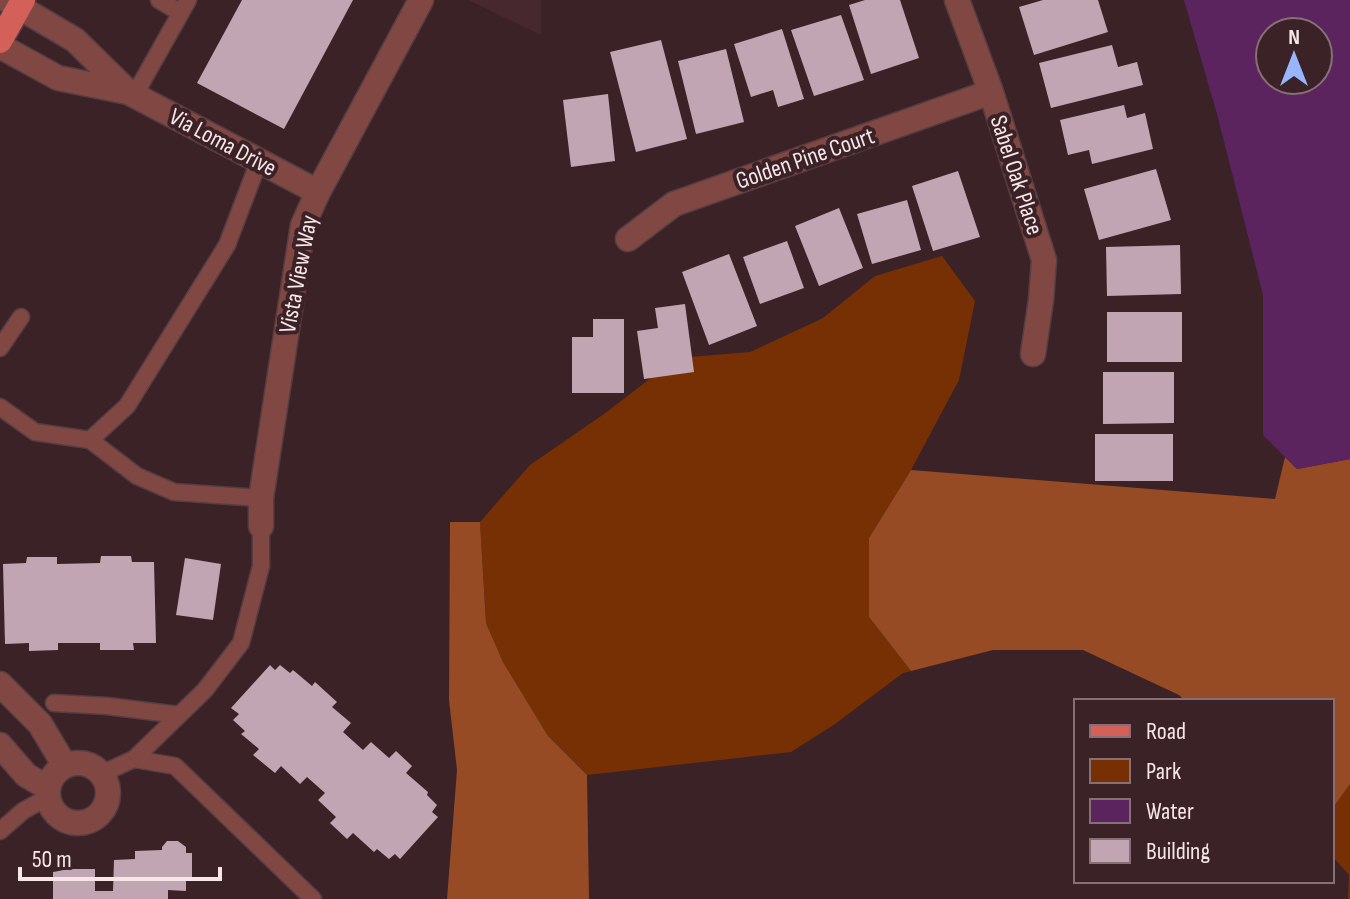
<svg xmlns="http://www.w3.org/2000/svg" width="1350" height="899" font-family="'Sofia Sans Condensed',sans-serif">
<rect width="100%" height="100%" fill="#3b2227"/>
<!-- built -->
<path fill="#48282f" d="M468,0h73v35z"/>
<!-- green -->
<path fill="#773003" d="M942,256l33,45 -16,79 -48,90 -42,68v79l42,54 -8,2 -68,51 -44,28 -204,23 -39,-39 -45,-74 -17,-39 -6,-101 50,-57 74,-51 73,-56 73,-6 73,-34 52,-42z
M1350,784v115h-2l1,-24 -17,-19v-47z"/>
<!-- forest -->
<path fill="#964b24" d="M1285,457l12,12 53,-10v325l-18,25v-108h-147l-6,-6 -96,-45h-90l-82,21 -42,-54v-79l42,-68 364,29z
M450,522h30l6,101 17,39 45,74 39,39 2,124h-142l10,-129 -8,-70z"/>
<!-- water -->
<path fill="#5c245e" fill-rule="evenodd" d="M1184,0h166v459l-53,10 -34,-34v-140l-46,-181zM1270,32h48v48h-48z"/>
<!-- building -->
<path fill="#c1a5b3" d="M242,0h111l-69,129 -87,-46z
M865,0h35l19,58 -48,16 -22,-69z
M1043,0h55l10,32 -74,23 -15,-48z
M841,15l23,65 -50,16 -23,-66z
M782,29l22,70 -26,8 -5,-17 -22,7 -17,-53z
M661,40l26,99 -51,13 -26,-100z
M1112,45l6,22 19,-5 6,23 -92,23 -12,-45z
M726,49l18,73 -48,12 -18,-73z
M608,94l7,67 -44,6 -8,-67z
M1124,105l3,13 18,-5 8,36 -61,15 -3,-14 -21,5 -8,-35z
M1156,169l15,51 -72,20 -15,-51z
M958,171l22,66 -47,14 -21,-65z
M907,200l14,50 -49,14 -15,-50z
M839,208l24,60 -44,18 -24,-60z
M787,241l17,47 -44,16 -17,-47z
M1180,245l1,49 -74,2 -1,-49z
M729,254l28,72 -48,19 -27,-73z
M685,304l9,68 -50,7 -7,-48 21,-3 -3,-20z
M1107,312h75v50h-75z
M593,319h31v74h-52v-56h21z
M1103,372h71v51l-71,1z
M1095,434h78v47h-78z
M101,556h30l1,6h22l2,81h-23l1,7h-34v-7h-42v7l-29,1v-8l-24,1 -2,-80 23,-1 1,-6h30v7l43,-1z
M185,558l36,6 -8,56 -37,-5z
M270,665l5,5 5,-5 10,8 3,-3 19,16 3,-4 22,20 -5,5 19,16 -8,9 20,18 8,-8 18,16 7,-7 16,15 -6,7 22,19 -1,3 10,10 -5,7 6,5 -38,42 -5,-5 -6,5 -12,-10 -3,3 -21,-19 -6,6 -17,-16 6,-6 -18,-17 7,-7 -18,-16 -7,7 -19,-18 -6,7 -22,-18 6,-6 -18,-15 4,-3 -12,-11 6,-6 -8,-6z
M167,841h11l8,6v6h6v27h-6v11l-18,-1v9h-115v-27l16,-3h26v22h18l1,-31 21,-1v-8l27,-1v-3z"/>
<g fill="none" stroke-linecap="round" stroke-linejoin="round">
<defs>
<path id="lane" d="M159,0l22,13
M134,96l54,-96
M0,348l21,-31
M0,407l35,25 55,8 37,-34 100,-161 32,-84
M90,440l47,36 37,16 87,6
M54,703l53,3 72,9
M134,759l71,-69 36,-47 20,-77v-40
M101,774l33,-15 41,7 138,133
M0,831l23,-20 25,-14"/>
<path id="street" d="M7,0l68,40 53,52 190,100
M957,0l34,92 53,168 -3,40 -8,54
M0,46l58,32 70,14
M628,239l46,-35 317,-112
M261,526v-28l42,-273 15,-33 103,-192
M0,684l40,40 25,42
M0,745l26,30 22,13
M48 793a30 30 0 1 1 60 0a30 30 0 1 1-60 0Z"/>
<path id="primary" d="M0,41l23,-41"/>
</defs>
<!-- lane casing -->
<use href="#lane" stroke="#553d42" stroke-width="19"/>
<!-- street casing -->
<use href="#street" stroke="#553d42" stroke-width="27"/>
<!-- primary casing -->
<use href="#primary" stroke="#553d42" stroke-width="27"/>
<!-- lane -->
<use href="#lane" stroke="#814843" stroke-width="16"/>
<!-- street -->
<use href="#street" stroke="#814843" stroke-width="24"/>
<!-- primary -->
<use href="#primary" stroke="#d46159" stroke-width="24"/>
</g>
<g text-anchor="middle" stroke-width="8" stroke-linejoin="round" paint-order="stroke">
<!-- street labels -->
<g font-size="24" fill="#f8e6e9" stroke="#3b2227">
<text transform="translate(223 142) rotate(28)" y="8">Via Loma Drive</text>
<text transform="translate(805 158) rotate(-19)" y="8">Golden Pine Court</text>
<text transform="translate(1017 175) rotate(72)" y="8">Sabel Oak Place</text>
<text transform="translate(298 274) rotate(-79)" y="8">Vista View Way</text>
</g>
</g>
<!-- legend -->
<rect x="1074" y="699" width="260" height="184" fill="#3b2227" stroke="#877075" stroke-width="2"/>
<rect x="1090" y="725" width="40" height="12" fill="#d46159" stroke="#877075" stroke-width="2"/>
<text x="1146" y="739" font-size="24" fill="#f8e6e9">Road</text>
<rect x="1090" y="759" width="40" height="24" fill="#773003" stroke="#877075" stroke-width="2"/>
<text x="1146" y="779" font-size="24" fill="#f8e6e9">Park</text>
<rect x="1090" y="799" width="40" height="24" fill="#5c245e" stroke="#877075" stroke-width="2"/>
<text x="1146" y="819" font-size="24" fill="#f8e6e9">Water</text>
<rect x="1090" y="839" width="40" height="24" fill="#c1a5b3" stroke="#877075" stroke-width="2"/>
<text x="1146" y="859" font-size="24" fill="#f8e6e9">Building</text>
<!-- north arrow -->
<g transform="translate(1294 56)"><circle r="38" fill="#3b2227" stroke="#877075" stroke-width="2"/>
<path d="M0-6L14 30L0 20L-14 30Z" fill="#98b5fd"/>
<text y="-12" font-size="22" font-weight="bold" text-anchor="middle" fill="#f8e6e9">N</text>
</g>
<!-- scale -->
<path d="M20 867v12h200v-12" fill="none" stroke="#f8e6e9" stroke-width="4"/>
<text x="32" y="867" font-size="24" fill="#f8e6e9" stroke="#3b2227" stroke-width="6" paint-order="stroke">50 m</text>
</svg>
